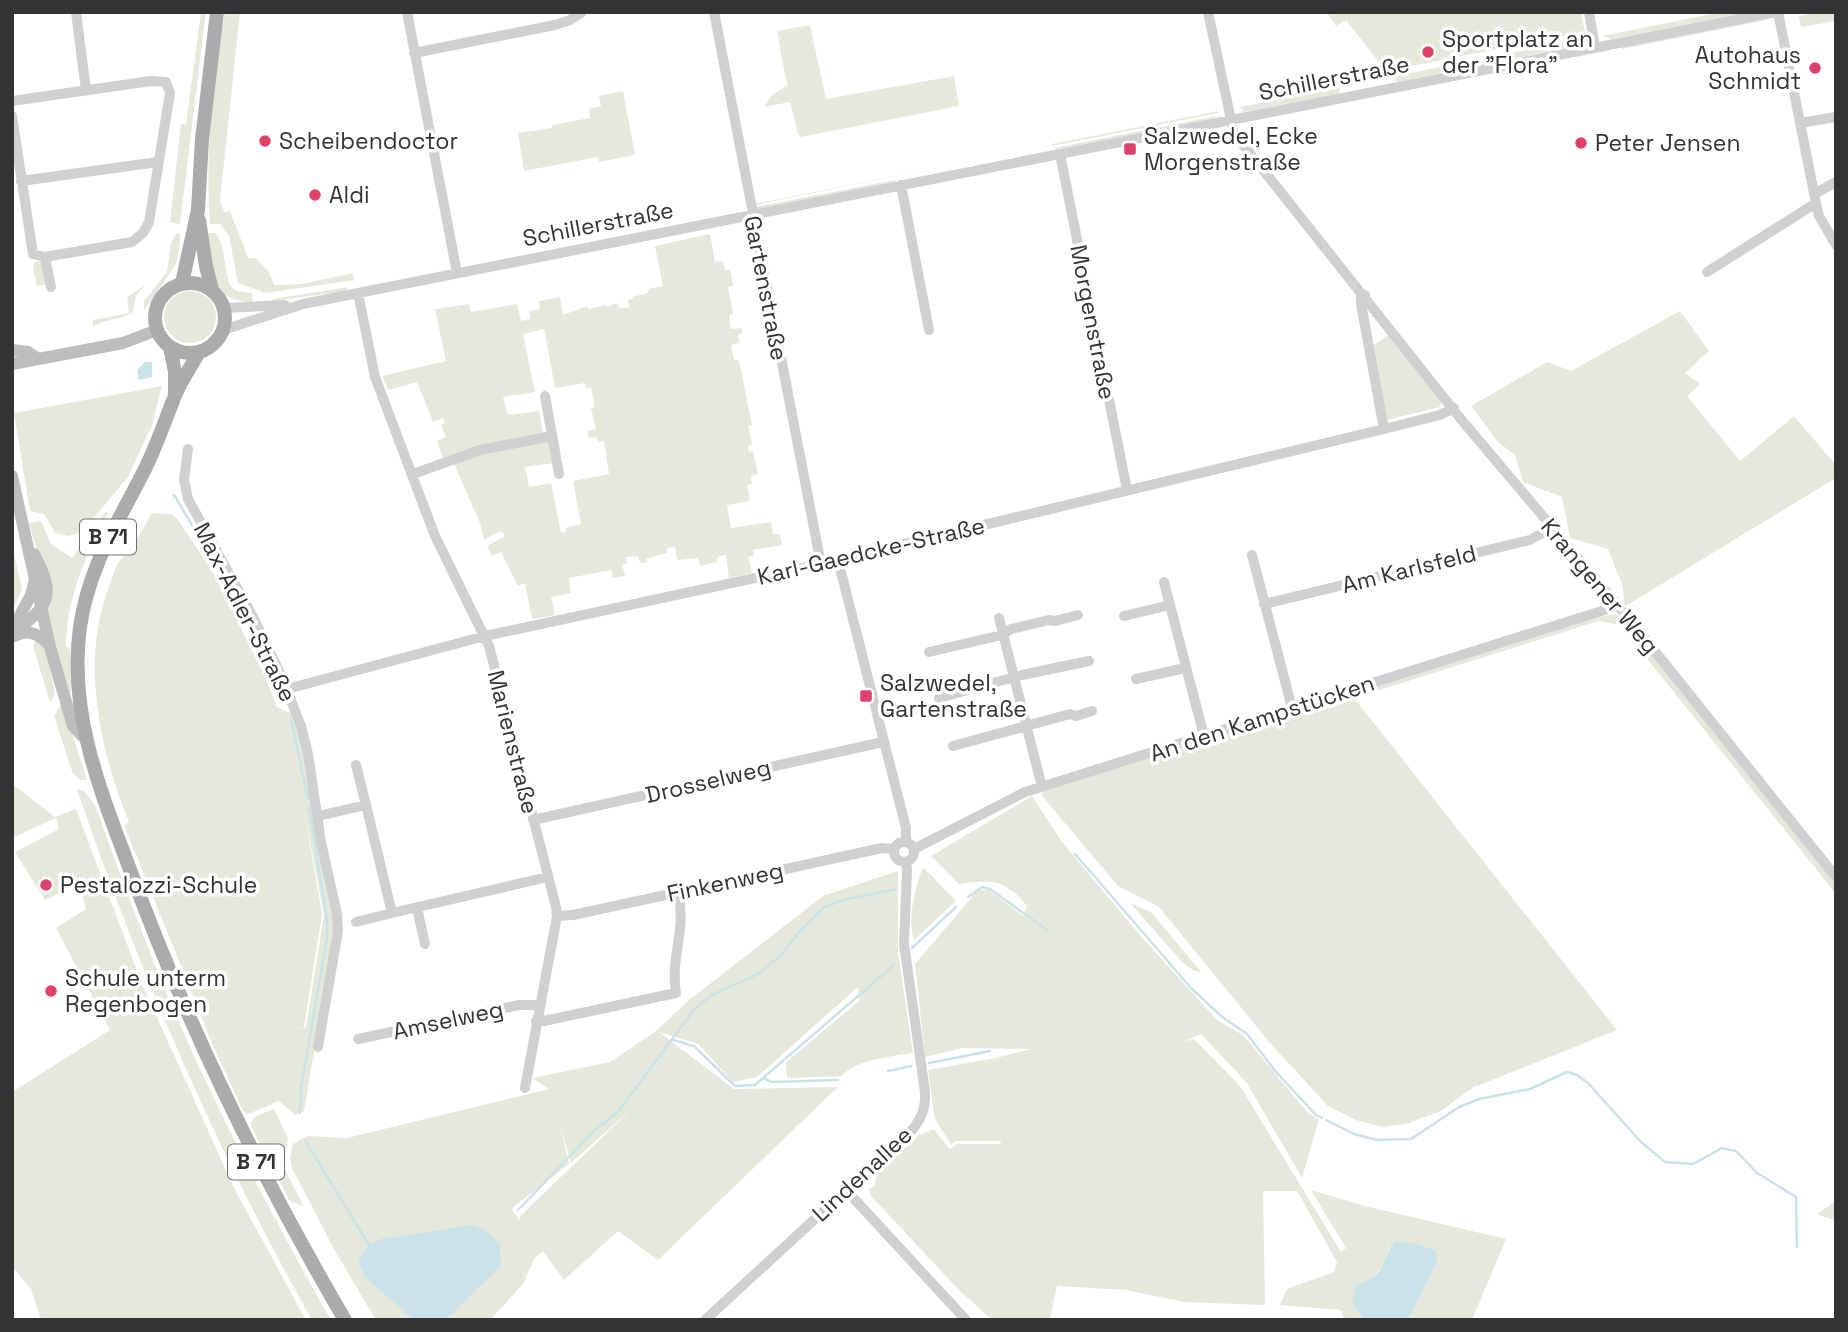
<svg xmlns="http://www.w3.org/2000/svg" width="1848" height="1332" font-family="'Space Grotesk',sans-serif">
<rect width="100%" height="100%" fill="#fff"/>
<!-- green -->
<path fill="#e5e9dc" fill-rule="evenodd" d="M201,12h5l-26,212 -10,-2 11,-98h5z
M225,12h15l-20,188 4,12 6,-1 18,47h8l13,14 5,13 28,-1 51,-11 1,7 -88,13 -28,-10 -9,-47 -9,-12h-10c-5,-70 2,-143 15,-212z
M1326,12h255l4,20 -199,39 -40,-51 -10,6z
M1721,12h30l-140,27 -9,-3z
M1818,12h18v9l-35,6 -2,-11z
M1763,20h4l-145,29 1,-2z
M810,25l16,74 128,-23 5,30 -158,31 -3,-3 -8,-32 -26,5 7,-11 16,-11 -10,-54z
M1587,38l-10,8 -181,36 -1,-6z
M1340,87l-1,7 -95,18 -4,-5z
M623,91l12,64 -36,7 -1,-5 -74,14 -6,-38 34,-5v-3l38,-7 -1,-9 12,-3 -2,-10z
M1218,111v2l-166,33v-2z
M1217,116l-6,3 -154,30 -3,-1z
M935,168l-180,37 -1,-1z
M895,180l2,1 -138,28 -3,-2z
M177,233l3,1v9l-4,21 -32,47v-10l23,-29 4,-29z
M208,233h7c14,13 6,48 20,57 5,2 12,2 17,3l1,9c-43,1 -43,-35 -45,-69z
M710,234l5,28 8,-1 2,9h5l3,16 -5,1 5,27 -4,1 2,14 10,-1 2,5 -5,2 2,8 -9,2 3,15h5l13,65 -3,1 3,19 -4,2 1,5 4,-1 5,23 -7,2 1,8 -5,1 3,16 -23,4 4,23 40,-6 2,12h7l2,11 -29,5 1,5 -6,2 4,16 -23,5 -3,-23 -9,2v5l-17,4 -2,-8 -21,2 -2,-13 -8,1v5l-21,6 1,3 -7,1 -2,-7 -12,1 1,7 -5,1 3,11 -12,2 -2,-8 -42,8 2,15 -20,4 4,18 -23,4 -7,-36 -7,3 -17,-34 -9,4 -5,-10 18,-10 -4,-5 -17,8 -4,-16 -27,-62 -9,1 -7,-21 9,-4 -5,-12 4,-2 -2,-5 -10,4 -16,-40 -29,8 -6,-14 64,-15 -11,-52 34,-5 2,8 46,-8 4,17 9,-2 -1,-8 11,-2 -1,-8 21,-4 3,18 24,-9 1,3 18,-4 1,2 10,-4 2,6 10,-2 -1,-7 5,-1 -1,-2 16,-4 1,-4 14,-3 -8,-40zM544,329l11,59 30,-5 2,6 4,-1 4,19 -4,1 5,21 -9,2 2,7 7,-1 2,5 6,-1 5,33 -36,7 8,43 -15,4v4l-5,1 -10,-50 -22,4 -4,-20 29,-4 -6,-25h-4l-5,-27 -31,4 -5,-18 32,-5 -12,-58z
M40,261l3,3 4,20 -10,2 -4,-18 1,-6z
M145,285l-9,11 -3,16c-12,8 -27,6 -40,15v-7l36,-7 -2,-16z
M349,287l-3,4 -73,10 -1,-2z
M164 317a26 26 0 1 1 52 0a26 26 0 1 1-52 0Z
M1680,311l29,40 -24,22 15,11 -13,12 53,65 54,-45 42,49v13l-212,129 -1,-20 -15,-38 -38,-11 -8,-41 -39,-15 -8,-27 -17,-13 -27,-36 76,-44 24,9z
M1390,334l52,66 -2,7 -53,13 -13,-75z
M162,386l-10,39 -24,52 -46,55 -13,4 -14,-3 -11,-19 -14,-3 -16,-98z
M105,512l3,1c-22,42 -42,86 -42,134l4,1 1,44 -4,1 -22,-81c13,-22 3,-36 -6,-57 -4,-10 -7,-21 -10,-32l12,-2 10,23 21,14z
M152,513l19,1 7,6 36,54 52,105 11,28 16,7 13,48 29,165 -31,184 -9,4 -16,-14 -31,13 -5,-3 -31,-68 -80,-198 -8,-20 5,-3c-29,-70 -49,-162 -20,-235 3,-8 5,-18 10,-25 3,-5 8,-8 11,-12 8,-11 15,-25 22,-37zM303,804l21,111 -18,112 -23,4 21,-4 18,-113z
M12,546l10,43 -10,22z
M1614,614l9,3 213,268v9l-216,-269 -21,-4 -245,77 263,332 -145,58 -31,23 -35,13 -24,3 -26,-7 -28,-14 -58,-63 -111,-136 -41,-21 -76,-90 1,-5 553,-173z
M36,639l6,2 11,27 -2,5 4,20 -5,10 -17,-57z
M63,705l24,75h-6l-8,-6 -19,-58 5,-9z
M12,784l43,33 21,-8 66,175 92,204 72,132h-265l-10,-31 -19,-22v-175l98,-62 -54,-102 30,-19 -7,-25 -34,16 -30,-48 44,-23 -3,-11 -44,20z
M77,789l7,2 11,14c32,89 65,178 105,264 40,85 84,169 131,251h-19c-95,-168 -173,-348 -235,-531z
M1032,796l30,46 78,93 77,85 26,15 65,78 11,6 -17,59 -55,-95 -46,-49 -20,9 13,-4 46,47 101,166 5,-4 -35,-58 54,16 141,33 -34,81h-70l7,-4 28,-56 -48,-13 -5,17 -10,13 -10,42 7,1h-26l-5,-10 -60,-5 7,-16 47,-17 3,-10 -40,-71h-34l2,114 -81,-3 -58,-12 -69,-4 -7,34h-58l-34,-31 -87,-93 -2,-7 6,-4 1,-11 43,-39 15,-6 16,20 7,-5h44l-1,-3h-45l-4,4 -16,-26 -7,-49 68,-12 35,-9 -68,-1 -38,9 -10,-93 63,-74h11l34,26 4,-10c-22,-27 -35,-27 -68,-22l-28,-28z
M923,867l33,34 -42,39c-7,-23 1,-51 9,-73z
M898,871v81l15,101c-19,3 -60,7 -71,23l-55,2 -1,-16 73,-61 -1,-14 -101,90 -24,5 -35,-38 -39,-12 75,57 104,-2 -180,173 -40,-29 -54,49 -21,-29 -9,8 -11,25 -33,36h-114l-42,-71 -42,-81 -2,-10 3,-14 15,-8 39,2 202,-49 -17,-11 78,-16 46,-31 33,-31 134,-104zM635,1106l-116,111 3,6 -11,-14 58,-45 -9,-39 11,38z
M1130,903l21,9 50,60 -8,-2 -10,-7z
M274,1109l14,29 -5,28 21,41 -15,-7 -39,-76 6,-8z
M1836,1201v20l-19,-7z"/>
<!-- water -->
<path fill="#cae3e8" d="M145,362h7v15l-13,3 -2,-10z
M471,1225l14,4 15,15 1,22 -55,54h-32l-49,-43 -7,-18 11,-14 12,-6z
M1396,1241l22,3 18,7 1,10 -28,56 -7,3 -38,-1 -12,-15 4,-19c5,-2 11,-4 16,-7 14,-8 12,-28 24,-37z"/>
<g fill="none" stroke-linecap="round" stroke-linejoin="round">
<!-- stream -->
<path stroke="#cae3e8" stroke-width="2.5" d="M174,495l41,69
M291,719l17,80
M1075,854l116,134 30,28 26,18 29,38 40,43 6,3
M968,897l14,-10 8,2 57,41
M912,948l44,-41
M673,1040l21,6 41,40 20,-1 139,-120
M929,1063l61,-12
M888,1071l23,-5
M763,1078l9,4 66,-2
M300,1113l1,-25 26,-150v-18l-18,-113
M1326,1120l28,14 23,6 34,-1 48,-32 20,-8 51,-10 37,-17 10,3 11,8 53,59 24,20 28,2 29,-16 14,3 21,22 39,24 1,50
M306,1142l63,103
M518,1210l77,-80 23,-18 75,-101 17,-15 50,-23 21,-18 19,-24 23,-23 20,-8 53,-11"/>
<!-- street -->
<path stroke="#d0d0d0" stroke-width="10" d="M76,12l10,78
M407,12l50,261
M714,12l107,552
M1208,12l25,117 4,8 223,281 157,186 219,273
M1589,12l6,35
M1778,12l38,191 3,13 17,29
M414,53l141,-28 15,-5 12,-8
M12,101l139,-20 15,1 4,11 -21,129 -6,11 -11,9 -87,15
M12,116l21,138 12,3 6,30
M1800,123l36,-6
M1060,154l67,336
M21,181l137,-19
M901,185l28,145
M1814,194l22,-12
M1707,272l109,-69
M358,293l17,84 60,159 54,110 67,261 1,9 -32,172
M1365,295l-4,3v6l23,125
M224,308l61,-3
M223,330l80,-26 1473,-292
M545,396l14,78
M188,449l-4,31 4,19 65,118 28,58 20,51 7,28 13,88 16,72 1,17 -20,116
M413,474l67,-24 72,-14
M1252,555l40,153
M838,560l68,268v14
M1164,582l40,154
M1264,604l266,-64 21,-12
M1124,616l46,-11
M999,618l43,169
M929,652l73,-17 9,-6 38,-9 6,1 23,-6
M1136,679l49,-11
M287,689l198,-53 336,-72 563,-135 56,-14 14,-7
M939,698l83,-23 67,-14
M953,746l117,-32 6,2 16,-5
M356,765l10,40
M318,816l48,-11 26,108 156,-36
M533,820l350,-78
M894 852a10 10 0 1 1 20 0a10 10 0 1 1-20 0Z
M914,849l111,-57 580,-182 12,-6
M417,908l8,36
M557,916l16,-1 309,-67 12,1
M356,922l36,-9
M536,1021h8l132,-28c-6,-37 11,-62 2,-101
M358,1039l161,-34h20
M846,1190l120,130
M705,1320l208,-191c9,-12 13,-22 12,-37l-21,-148 3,-73 -1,-9"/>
<!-- secondary -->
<path stroke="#bdbdbd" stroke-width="12" d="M12,350l16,2 10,7
M12,364l111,-21 34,-13
M12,476l38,171 23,79 13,14
M12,630l19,-35 3,-12
M12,635c35,-30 46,-36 22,-81
M15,636c13,-8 26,-1 35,10"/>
<!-- primary -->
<path stroke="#ababab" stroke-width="14" d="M199,220l7,46 6,24
M155 318a35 35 0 1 1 70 0a35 35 0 1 1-70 0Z
M182,283l16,-73 4,-71 15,-127
M170,347l5,25v21
M199,352c-8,15 -19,30 -25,46 -9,23 -17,46 -28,69 -27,54 -57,98 -66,160 -12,84 20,163 49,240 58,158 131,308 216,453"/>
</g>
<!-- markers -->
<g fill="#de416c" stroke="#fff" stroke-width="2.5">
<circle cx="1428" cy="52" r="7"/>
<circle cx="1815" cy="68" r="7"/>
<circle cx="265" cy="141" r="7"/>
<circle cx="1581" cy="143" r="7"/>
<rect x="1123" y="142" width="14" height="14" rx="3.5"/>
<circle cx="315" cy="195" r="7"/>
<rect x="859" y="689" width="14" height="14" rx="3.5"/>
<circle cx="46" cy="885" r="7"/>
<circle cx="51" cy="991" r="7"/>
</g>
<g text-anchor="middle" stroke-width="7" stroke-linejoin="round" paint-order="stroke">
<!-- shield labels -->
<g fill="#fff" stroke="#707070" stroke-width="2">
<rect x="80" y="519.5" width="56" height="35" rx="5"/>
<rect x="228" y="1144.5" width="56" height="35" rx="5"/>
</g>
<g font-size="21" font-weight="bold" fill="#333">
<text x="108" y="544">B 71</text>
<text x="256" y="1169">B 71</text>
</g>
<!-- poi labels -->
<g font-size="23" fill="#333" stroke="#fff" text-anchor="start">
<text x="1442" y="47">Sportplatz an<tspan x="1442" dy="26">der "Flora"</tspan></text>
<text x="1801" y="63" text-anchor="end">Autohaus<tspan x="1801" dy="26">Schmidt</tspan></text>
<text x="1144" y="144">Salzwedel, Ecke<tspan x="1144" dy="26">Morgenstraße</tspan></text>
<text x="279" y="149">Scheibendoctor</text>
<text x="1595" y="151">Peter Jensen</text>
<text x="329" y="203">Aldi</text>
<text x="880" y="691">Salzwedel,<tspan x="880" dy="26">Gartenstraße</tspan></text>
<text x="60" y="893">Pestalozzi-Schule</text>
<text x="65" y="986">Schule unterm<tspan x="65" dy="26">Regenbogen</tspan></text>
</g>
<!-- street labels -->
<g font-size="23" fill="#333" stroke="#fff">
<text transform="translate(1334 78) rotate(-11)" y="8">Schillerstraße</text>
<text transform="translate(598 224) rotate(-11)" y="8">Schillerstraße</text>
<text transform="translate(766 288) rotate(79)" y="8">Gartenstraße</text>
<text transform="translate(1093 322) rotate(79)" y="8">Morgenstraße</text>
<text transform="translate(871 551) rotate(-13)" y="8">Karl-Gaedcke-Straße</text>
<text transform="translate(1409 569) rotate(-14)" y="8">Am Karlsfeld</text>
<text transform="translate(1600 586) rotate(50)" y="8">Krangener Weg</text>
<text transform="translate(245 612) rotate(63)" y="8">Max-Adler-Straße</text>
<text transform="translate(1262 718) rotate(-18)" y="8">An den Kampstücken</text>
<text transform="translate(513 742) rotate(76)" y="8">Marienstraße</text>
<text transform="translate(708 781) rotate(-13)" y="8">Drosselweg</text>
<text transform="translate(725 882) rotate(-12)" y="8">Finkenweg</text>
<text transform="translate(448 1020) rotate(-12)" y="8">Amselweg</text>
<text transform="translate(862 1174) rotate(-43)" y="8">Lindenallee</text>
</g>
</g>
<!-- border -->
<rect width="1848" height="1332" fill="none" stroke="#333333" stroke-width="28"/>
</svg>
